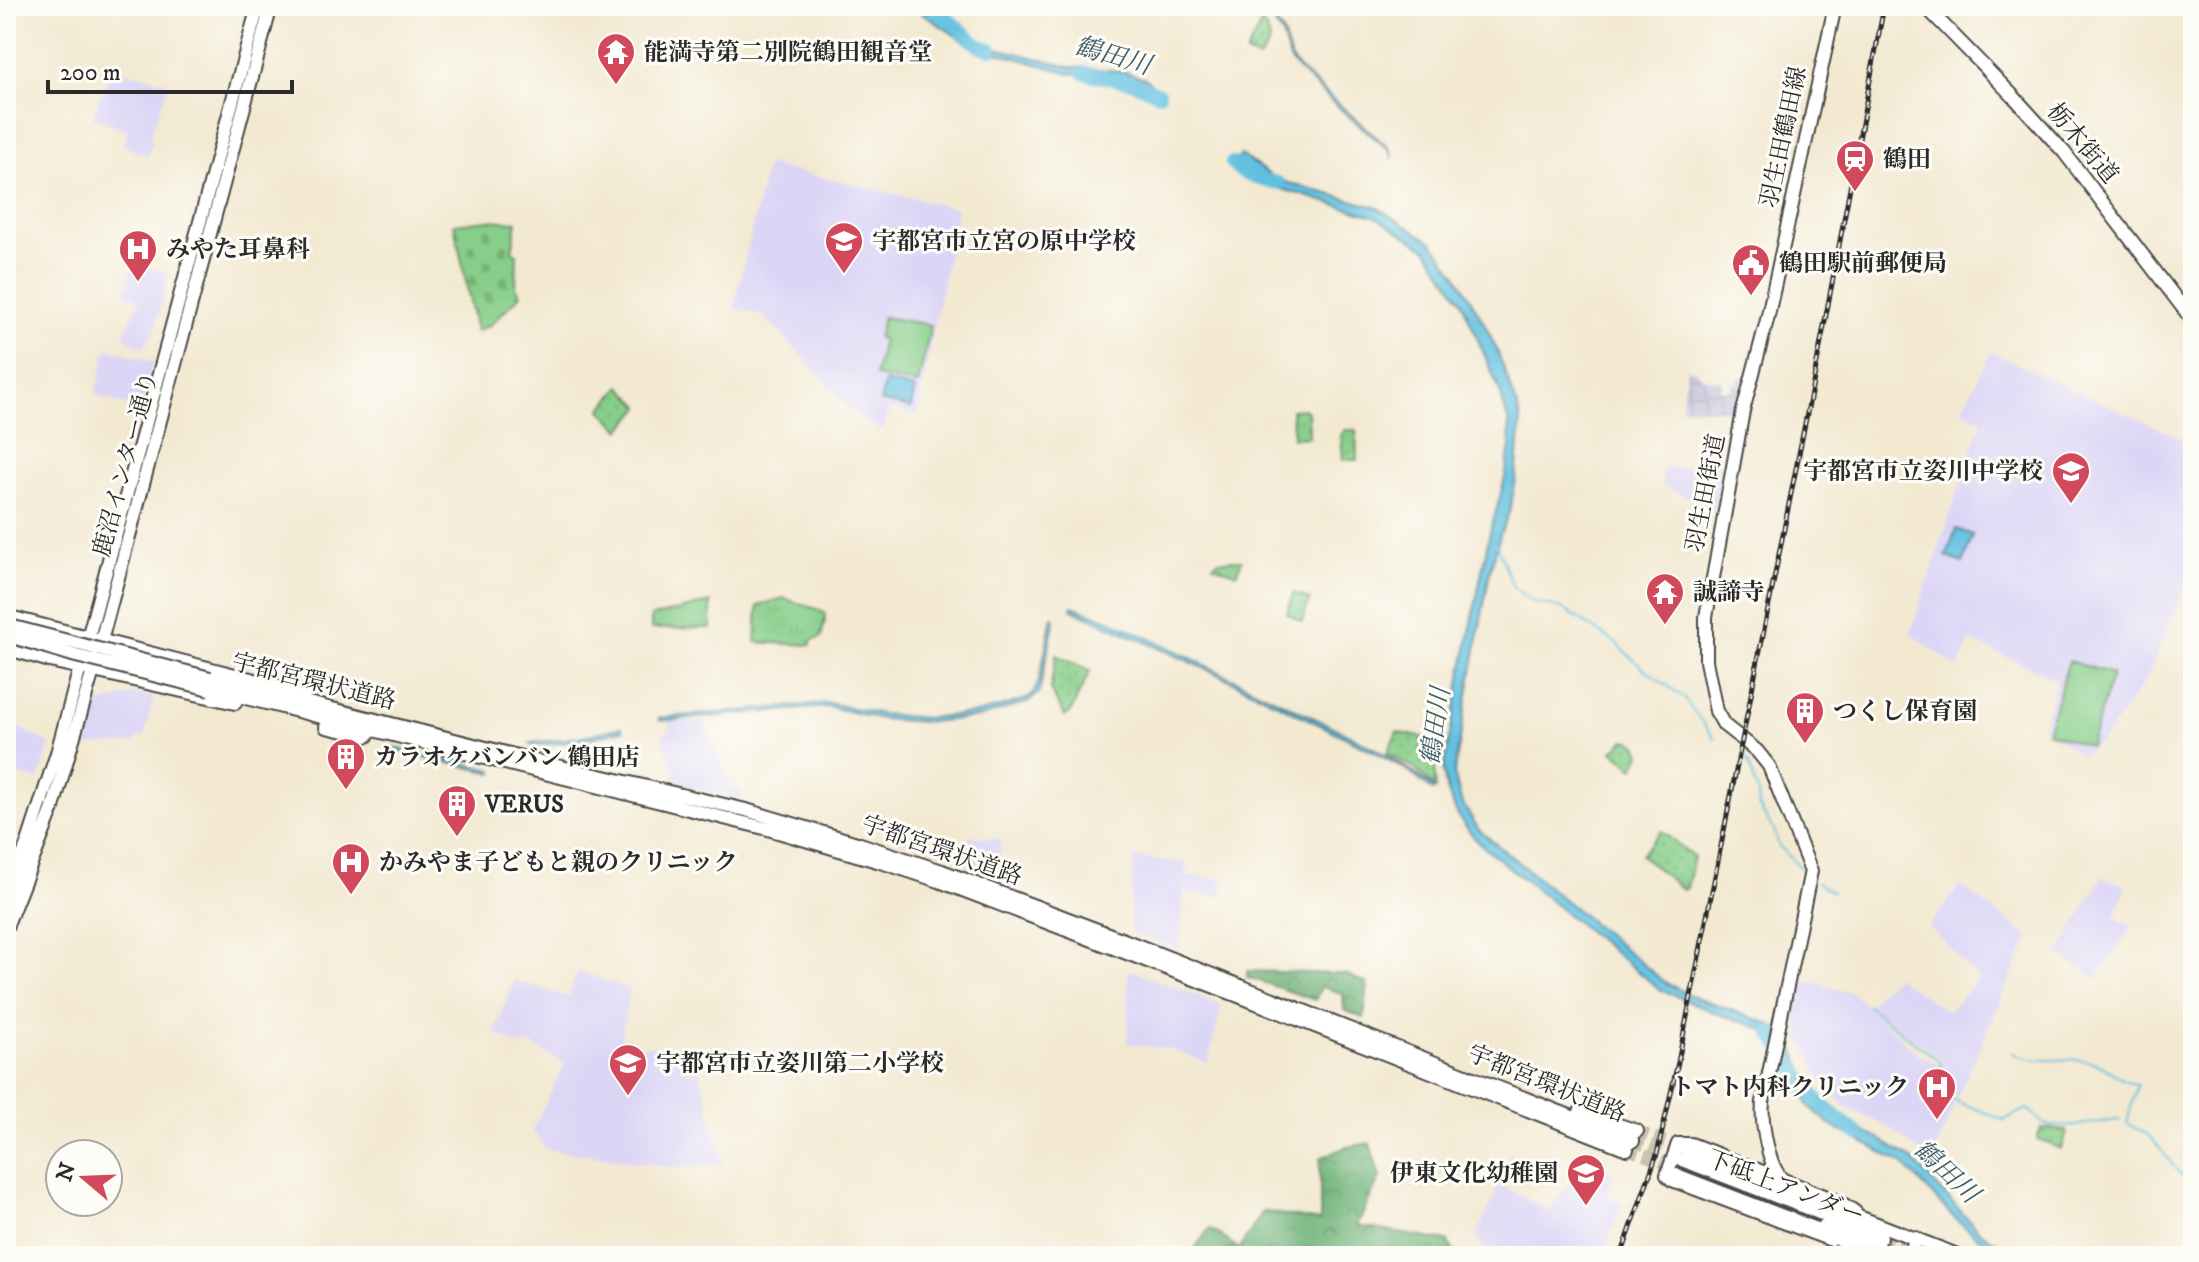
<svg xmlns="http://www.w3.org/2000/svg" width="2199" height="1262" font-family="'IM FELL DW Pica','Noto Serif JP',serif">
<defs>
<pattern id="industrial-grid" width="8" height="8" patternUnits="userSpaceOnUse" patternTransform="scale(2)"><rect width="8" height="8" fill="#c2c2dc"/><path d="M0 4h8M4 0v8" fill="none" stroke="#a7a7bd"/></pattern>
<pattern id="grass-tufts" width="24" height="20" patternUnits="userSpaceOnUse" patternTransform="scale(2)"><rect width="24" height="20" fill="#86ce89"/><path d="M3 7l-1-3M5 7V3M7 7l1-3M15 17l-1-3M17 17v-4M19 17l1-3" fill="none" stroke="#74b176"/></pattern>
<pattern id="forest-crowns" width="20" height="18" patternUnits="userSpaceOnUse" patternTransform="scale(2)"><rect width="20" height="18" fill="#6cb175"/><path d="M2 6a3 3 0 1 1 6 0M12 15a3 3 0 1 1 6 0" fill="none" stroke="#599060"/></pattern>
<pattern id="cemetery-stones" width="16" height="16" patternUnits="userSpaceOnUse" patternTransform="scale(2)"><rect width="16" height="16" fill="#86ce89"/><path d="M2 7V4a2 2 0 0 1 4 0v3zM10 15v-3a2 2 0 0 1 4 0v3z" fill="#74b176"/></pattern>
<pattern id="park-dots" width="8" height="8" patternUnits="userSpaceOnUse" patternTransform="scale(2)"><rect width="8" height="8" fill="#86ce89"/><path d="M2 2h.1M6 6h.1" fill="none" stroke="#74b176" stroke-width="1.8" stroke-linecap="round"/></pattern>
</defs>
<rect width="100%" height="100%" fill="#fdfcf7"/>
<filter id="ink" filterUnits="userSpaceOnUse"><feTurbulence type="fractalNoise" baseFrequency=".0125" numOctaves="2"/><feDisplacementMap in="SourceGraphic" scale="16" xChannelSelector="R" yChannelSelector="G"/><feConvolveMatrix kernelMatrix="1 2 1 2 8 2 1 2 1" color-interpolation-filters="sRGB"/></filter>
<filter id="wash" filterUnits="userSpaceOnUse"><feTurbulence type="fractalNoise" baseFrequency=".006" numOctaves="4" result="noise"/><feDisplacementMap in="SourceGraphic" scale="32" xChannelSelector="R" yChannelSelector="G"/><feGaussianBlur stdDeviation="1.8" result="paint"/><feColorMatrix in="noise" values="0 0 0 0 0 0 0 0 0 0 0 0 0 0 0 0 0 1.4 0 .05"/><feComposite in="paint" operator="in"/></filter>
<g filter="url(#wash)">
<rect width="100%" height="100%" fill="#f3e9d1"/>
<!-- built -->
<path fill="#dcd6f6" d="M113,67l56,16 -19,54 3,4 -5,15 -25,-10 5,-15 -36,-15z
M769,165l187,43 1,2 -40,205 -28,-6 -6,21 -9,-4 -21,-14 -88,-96 -31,-8 32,-142z
M132,267l37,5 -14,59 -12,17 -20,-11 17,-37 -15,-7z
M107,348l46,14 -11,42 -6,4 -37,-11 -3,-5z
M1991,352l191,87 10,131 -45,108 -43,61 -22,16 -40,-27 15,-49 -87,-38 -12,27 -48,-35 72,-212 -20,-12z
M1663,468h65l-9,44 -57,-26z
M135,694l19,3 -10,41 -7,-1 -2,6 -50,3 12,-42z
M6,721l44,23 -11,35 -33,-6z
M669,721h35l28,68 8,-1 4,13 -61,-16 -7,-6 -14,-44 8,-5z
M969,836l32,3 -2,42 -31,-11z
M1134,857l53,6 -1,12 37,4 -1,18 -38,-6 -6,59 -47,-18 -2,-6z
M2102,877l25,9 -13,31 18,10 -35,51 -39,-24z
M1960,885l69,52 -72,161 -24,-9 10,-29 -72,-54 2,-7 23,-23 51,36 32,-33 -50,-53z
M1128,969l94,36 -14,58 -40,-14 -40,-5z
M578,971l52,19 -10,54 75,6 28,115 -43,3 -135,-19 -13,-19 33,-66 -37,-21 -7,3 -27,-13 20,-53 54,17z
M1802,980l50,13 67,61 17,9 1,3 -10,27 28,10 -24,60 -38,-33 -48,-24 -21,-22 -22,-42 -7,-27z
M1581,1157l32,15 -6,24 15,8 -19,52h-115l-12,-20 23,-52 49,27 22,-28z"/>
<!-- industrial -->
<path fill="url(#industrial-grid)" d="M1687,369l10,2 6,7 19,3 -2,9 11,1 2,-8 4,1 2,-7 8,3 -9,30 -57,-3z"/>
<!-- grass -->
<path fill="url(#grass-tufts)" stroke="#587c5a" stroke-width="2" d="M783,598l40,13 3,4 -5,22 -10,4v4l-55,-3 2,-36z
M711,602v26l-60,1v-12z"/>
<!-- forest -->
<path fill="url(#forest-crowns)" stroke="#4c6e50" stroke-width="2" d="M1247,971l99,3 22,10 -4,34 -20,-8 -1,-16 -21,-8 -7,14 -68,-23z
M1370,1143l10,34 -23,49 90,15 10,15h-268l21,-28 29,21 24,-38 57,10v-63l26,-11z"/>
<!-- cemetery -->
<path fill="url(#cemetery-stones)" stroke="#587c5a" stroke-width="2" d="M488,220l29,2 -5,29 5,3 -1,33 5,8 -32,31 -13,5 -22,-107z"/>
<!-- park -->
<path fill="url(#park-dots)" stroke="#587c5a" stroke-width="2" d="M1262,22c12,19 10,19 -3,37l-13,-6z
M621,386l20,21 -20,23 -20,-20z
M1304,409l4,4 1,24 -16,1 -2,-28z
M1345,430h11l1,30h-14l-2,-25z
M1219,560h23l-5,14 -24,-9z
M1293,593l17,6 -8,23 -15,-9z
M1056,655l34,16 -20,42 -5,3 -15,-26z
M1397,732l36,8c5,9 0,33 3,48l-23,-21 -26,-14z
M1624,740c9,0 15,5 17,14l-7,14 -21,-17z
M1661,831l33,26 -7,31 -4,2 -42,-35z
M2041,1128l26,3 -5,18 -25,-10z"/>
<!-- pitch -->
<path fill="#86ce89" stroke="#587c5a" stroke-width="2" d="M883,317l48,8 -13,59 -43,-8 8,-37 -5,-1z
M2069,661l43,13 -22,72 -43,-14z"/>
<!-- water -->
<path fill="#61c0e0" stroke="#467686" stroke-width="2" d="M911,6h13l41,32 16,6 90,23 51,4 22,7 17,13 -5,5 -32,-16 -55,-7 -99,-28z
M1261,6l4,2 18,25 8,26 8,10 91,80 3,10 -5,-10 -55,-46 -42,-41 -10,-29z
M1241,155l37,25 98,27 56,35 25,33 27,48 13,27 20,55 4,15 -5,59 -6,31 -10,25 -10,36 -36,202 7,28 18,29 187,153 30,15 74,26 18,13 18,38 24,38 9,8 37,16 37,23 64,69 18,12 11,5 32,6h31l31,4h-85l-19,-5 -13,-9 -32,-27 -49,-52 -72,-38 -22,-20 -18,-48 -25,-27 -49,-17 -57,-24 -181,-147c-19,-22 -31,-42 -35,-72l45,-230 17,-62 5,-32 -1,-23 -10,-34 -38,-89 -34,-51 -53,-33 -99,-29 -42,-21z
M885,382l30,7 -4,19 -31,-7z
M1956,529l17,6 -10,28 -17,-6z
M1072,606c65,23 134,60 197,90 57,28 116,52 166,93l-2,2 -29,-23 -35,-19 -154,-76 -144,-64z
M1052,617l3,2 -16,74 -11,9 -47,15 -52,5 -21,-1 -26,-2 -53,-12 -169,14 -1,-3 169,-15 54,11 43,4 55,-5 46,-14 7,-5 6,-13z
M622,727l1,3 -44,11 -47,5 -2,-3 50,-6z
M388,746l105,24v3l-106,-24z"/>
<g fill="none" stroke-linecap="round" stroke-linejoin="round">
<!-- stream -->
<path stroke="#61c0e0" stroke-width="2" d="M1496,543l17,44 18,14 33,8 52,34 27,25 40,29 32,42
M1742,758l6,3 10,32 1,14 15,23 5,16 26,26
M1817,882l15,10
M1868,1006l73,56 -11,29 74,29 23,-11c8,4 12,14 20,16 13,4 56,-4 73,-5
M2012,1052c25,16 54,2 81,10 16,6 27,19 44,23l-10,38c7,6 15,7 22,13 15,13 27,41 44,46"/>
<!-- river -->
<path stroke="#61c0e0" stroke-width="14" d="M925,6l22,12 32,28 12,3
M1084,73l48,9 27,12
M1232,163c14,15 26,16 46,20
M1771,1033l48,70 39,31"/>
</g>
</g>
<g filter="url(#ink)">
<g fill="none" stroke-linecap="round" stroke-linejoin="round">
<!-- primary-tunnel -->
<path stroke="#cbc3b0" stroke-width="12" stroke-dasharray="12 6" stroke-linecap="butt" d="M1637,1131l49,19
M1633,1141l49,19
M1627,1149l52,19
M1881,1237l51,19
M1878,1246l27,10"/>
<defs>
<path id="secondary" d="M1783,1180c-15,-14 -22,-57 -20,-78l48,-231 -42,-105 -12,-15 -33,-26 -8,-14 -10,-50v-44l37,-206 24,-91 68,-314
M1831,1240l-159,-60 -5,-5 11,-31h13l149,58 15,10
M1909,1256l7,-18"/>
<path id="primary" d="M1925,6l89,91 50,55 129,169
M6,616l299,77
M6,648l44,13 185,42
M210,678l343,87 193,45 111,33 85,28 182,69 509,201
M210,689l558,140 116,34 55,18 297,114 391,154
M326,727l41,9
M6,896l21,-51 30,-92 201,-747
M6,927l46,-116 41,-140 178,-665
M1580,1112l57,19
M1686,1150l274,106
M1682,1160l199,77
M1677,1175l137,53 62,28
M1825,1226l53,20"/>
</defs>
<!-- secondary casing -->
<use href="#secondary" stroke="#494844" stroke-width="16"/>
<!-- primary casing -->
<use href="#primary" stroke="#494844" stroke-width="16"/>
<!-- secondary -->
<use href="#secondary" stroke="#fff" stroke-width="12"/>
<!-- primary -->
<use href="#primary" stroke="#fff" stroke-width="12"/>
<defs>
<path id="rail" d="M1621,1256l36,-102 21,-92 140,-704 66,-352"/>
</defs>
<!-- rail casing -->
<use href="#rail" stroke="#2b2b2b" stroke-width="5"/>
<!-- rail -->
<use href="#rail" stroke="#fdfcf7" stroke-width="2" stroke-dasharray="6" stroke-linecap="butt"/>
<defs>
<path id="primary-bridge" d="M6,625l204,53
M6,635l70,21 134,33"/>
</defs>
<!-- primary-bridge casing -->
<use href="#primary-bridge" stroke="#494844" stroke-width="16" stroke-linecap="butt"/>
<!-- primary-bridge -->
<use href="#primary-bridge" stroke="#fff" stroke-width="12"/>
</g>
</g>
<!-- icons -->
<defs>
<symbol id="temple-pin" viewBox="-11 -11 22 30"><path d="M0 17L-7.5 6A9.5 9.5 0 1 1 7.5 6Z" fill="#d1495b" stroke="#fdfcf7"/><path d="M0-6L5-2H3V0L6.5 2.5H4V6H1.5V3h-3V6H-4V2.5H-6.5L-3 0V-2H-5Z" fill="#fff"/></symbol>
<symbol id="station-pin" viewBox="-11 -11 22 30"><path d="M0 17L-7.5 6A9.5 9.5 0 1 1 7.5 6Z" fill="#d1495b" stroke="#fdfcf7"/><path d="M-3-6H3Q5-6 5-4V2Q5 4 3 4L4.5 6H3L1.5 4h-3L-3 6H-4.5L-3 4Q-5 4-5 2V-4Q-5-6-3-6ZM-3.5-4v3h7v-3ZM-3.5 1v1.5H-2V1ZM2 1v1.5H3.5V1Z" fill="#fff"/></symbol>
<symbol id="school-pin" viewBox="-11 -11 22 30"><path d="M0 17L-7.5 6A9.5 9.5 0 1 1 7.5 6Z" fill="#d1495b" stroke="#fdfcf7"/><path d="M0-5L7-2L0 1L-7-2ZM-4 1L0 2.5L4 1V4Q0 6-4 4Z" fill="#fff"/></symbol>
<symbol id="hospital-pin" viewBox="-11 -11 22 30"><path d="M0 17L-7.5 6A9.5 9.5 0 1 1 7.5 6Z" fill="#d1495b" stroke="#fdfcf7"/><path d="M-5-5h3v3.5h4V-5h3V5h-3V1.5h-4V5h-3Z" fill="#fff"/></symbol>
<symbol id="civic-pin" viewBox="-11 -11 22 30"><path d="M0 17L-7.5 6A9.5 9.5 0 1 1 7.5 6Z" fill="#d1495b" stroke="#fdfcf7"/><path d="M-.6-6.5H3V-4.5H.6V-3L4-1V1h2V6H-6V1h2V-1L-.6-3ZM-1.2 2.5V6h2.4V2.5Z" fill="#fff"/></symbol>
<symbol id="building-pin" viewBox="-11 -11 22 30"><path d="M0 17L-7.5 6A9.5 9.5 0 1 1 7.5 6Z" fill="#d1495b" stroke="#fdfcf7"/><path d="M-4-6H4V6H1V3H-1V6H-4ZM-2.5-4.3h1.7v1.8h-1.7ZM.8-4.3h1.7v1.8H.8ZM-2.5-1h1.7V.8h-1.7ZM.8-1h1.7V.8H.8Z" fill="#fff"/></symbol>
</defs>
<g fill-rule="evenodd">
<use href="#temple-pin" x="594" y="30" width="44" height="60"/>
<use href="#station-pin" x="1833" y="137" width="44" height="60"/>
<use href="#school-pin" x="822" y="219" width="44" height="60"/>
<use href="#hospital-pin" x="116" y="227" width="44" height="60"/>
<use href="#civic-pin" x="1729" y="241" width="44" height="60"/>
<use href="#school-pin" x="2049" y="449" width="44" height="60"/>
<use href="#temple-pin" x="1643" y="570" width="44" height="60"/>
<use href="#building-pin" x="1783" y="689" width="44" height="60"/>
<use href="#building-pin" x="324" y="735" width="44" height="60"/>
<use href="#building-pin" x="435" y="782" width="44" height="60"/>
<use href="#hospital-pin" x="329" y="840" width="44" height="60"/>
<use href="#school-pin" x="606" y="1041" width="44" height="60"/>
<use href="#hospital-pin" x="1915" y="1065" width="44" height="60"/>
<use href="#school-pin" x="1564" y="1151" width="44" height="60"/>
</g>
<g text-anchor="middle" stroke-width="6" stroke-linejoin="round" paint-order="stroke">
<!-- poi labels -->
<g font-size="24" font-weight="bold" fill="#2b2b2b" stroke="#fdfcf7" text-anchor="start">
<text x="644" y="60">能満寺第二別院鶴田観音堂</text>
<text x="1883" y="167">鶴田</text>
<text x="872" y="249">宇都宮市立宮の原中学校</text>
<text x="166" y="257">みやた耳鼻科</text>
<text x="1779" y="271">鶴田駅前郵便局</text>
<text x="2043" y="479" text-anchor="end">宇都宮市立姿川中学校</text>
<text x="1693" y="600">誠諦寺</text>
<text x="1833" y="719">つくし保育園</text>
<text x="374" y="765">カラオケバンバン 鶴田店</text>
<text x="485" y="812">VERUS</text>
<text x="379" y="870">かみやま子どもと親のクリニック</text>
<text x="656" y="1071">宇都宮市立姿川第二小学校</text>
<text x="1909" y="1095" text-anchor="end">トマト内科クリニック</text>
<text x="1558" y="1181" text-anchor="end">伊東文化幼稚園</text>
</g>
<!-- street labels -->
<g font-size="24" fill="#2b2b2b" stroke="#fdfcf7">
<text transform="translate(1783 137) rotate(-78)" y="8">羽生田鶴田線</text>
<text transform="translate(2083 143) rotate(50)" y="8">栃木街道</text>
<text transform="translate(125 464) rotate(-75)" y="8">鹿沼インター通り</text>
<text transform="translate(1705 493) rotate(-79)" y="8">羽生田街道</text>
<text transform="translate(314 681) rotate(14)" y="8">宇都宮環状道路</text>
<text transform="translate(942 850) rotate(19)" y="8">宇都宮環状道路</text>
<text transform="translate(1547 1083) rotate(22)" y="8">宇都宮環状道路</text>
<text transform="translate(1786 1187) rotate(21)" y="8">下砥上アンダー</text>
</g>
<!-- water labels -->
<g font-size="26" font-style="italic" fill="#3e5f6a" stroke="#fdfcf7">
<text transform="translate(1113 55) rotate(16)" y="9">鶴田川</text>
<text transform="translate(1435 726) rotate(-82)" y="9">鶴田川</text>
<text transform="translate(1947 1171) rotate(43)" y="9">鶴田川</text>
</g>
</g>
<!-- margin -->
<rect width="2199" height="1262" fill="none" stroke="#fdfcf7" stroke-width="32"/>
<!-- north arrow -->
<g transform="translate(84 1178) rotate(289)"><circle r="38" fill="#fdfcf7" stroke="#a9a8a5" stroke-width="2"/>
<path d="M0-6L14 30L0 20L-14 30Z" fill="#d1495b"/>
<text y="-12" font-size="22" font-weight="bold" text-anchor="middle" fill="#2b2b2b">N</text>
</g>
<!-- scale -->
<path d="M48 80v12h244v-12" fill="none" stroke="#2b2b2b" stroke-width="4"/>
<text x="60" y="80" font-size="24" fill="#2b2b2b" stroke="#fdfcf7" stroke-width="6" paint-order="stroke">200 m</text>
</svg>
